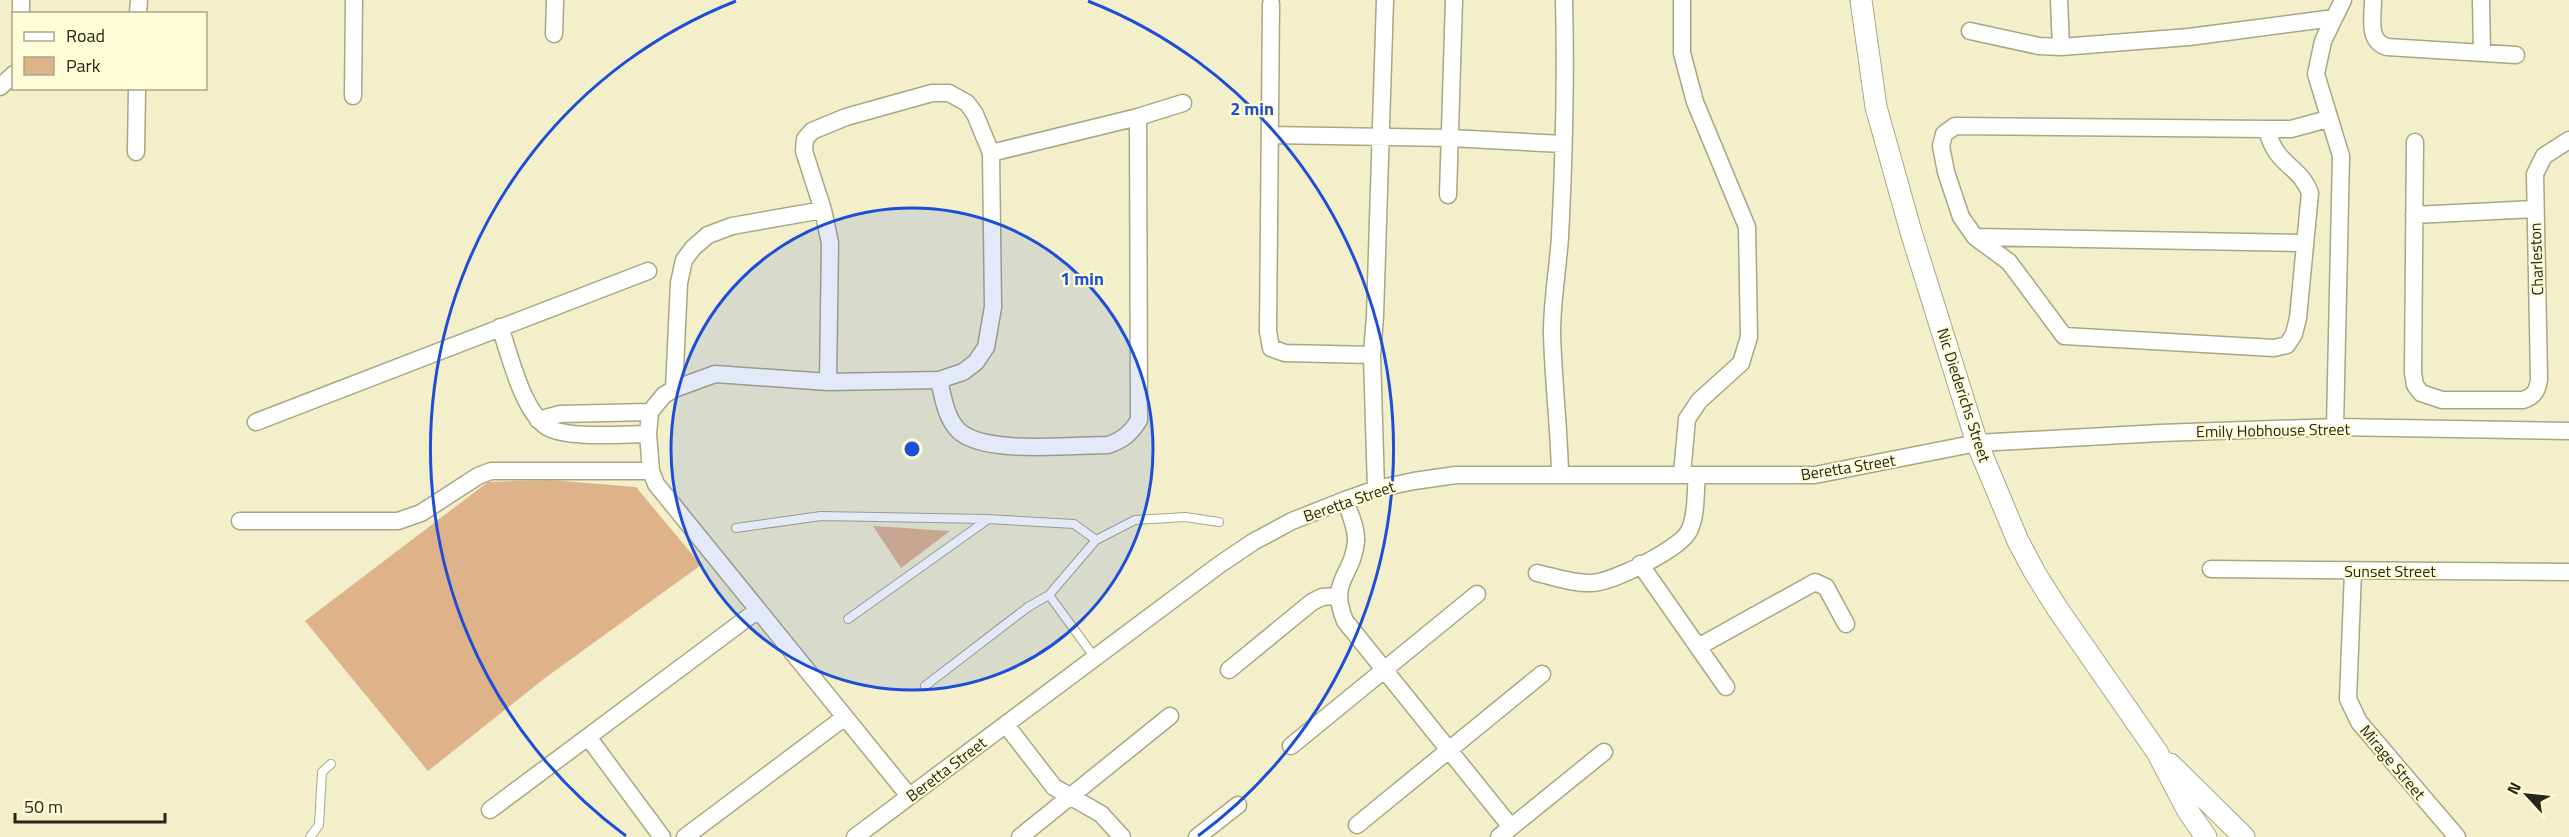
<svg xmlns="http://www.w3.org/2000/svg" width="2569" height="837" font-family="'Titillium Web',sans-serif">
<rect width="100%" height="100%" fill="#f2efca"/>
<!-- green -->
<path fill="#dfb389" d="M551,480l85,7 65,78 -156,113 -117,93 -123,-150 183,-139z
M873,526l77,5 -49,37z"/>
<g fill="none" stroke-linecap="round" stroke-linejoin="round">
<defs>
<path id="service" d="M736,528l85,-12 166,3 87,5 22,16
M1049,595l46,63
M848,619l139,-99
M925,686l103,-79 21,-12 47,-55 39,-20 50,-3 34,5
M310,837l9,-12 3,-53 9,-8"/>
<path id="minor" d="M1682,0v53l13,49 52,125 2,110 -8,26 -42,38 -12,18 -5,55
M2059,0l2,47
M2373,0c0,18 -6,41 14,47l129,8
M2481,0l1,53
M1271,4l-3,327 3,17 14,5 87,2
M21,14v-14
M138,14l1,-14
M1970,31l69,15 22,1 128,-10 145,-19
M554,34l1,-34
M0,87l14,-13
M353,96l1,-96
M2267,129c8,37 33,36 43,64l-12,125 -4,16 -7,11 -13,3 -210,-12 -55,-74 -34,-25 -14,-20 -15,-45 -5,-26 3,-12 11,-8 312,3h24l37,-10
M1270,135l180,3 113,6
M2415,142l-2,231 2,12 6,8 21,7h81c11,-3 15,-10 16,-21l-4,-205 9,-18 25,-16
M136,152l1,-64
M991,153l147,-36 45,-14
M1448,195l6,-195
M823,210l7,33 -2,139
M2414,215l121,-6
M1975,237l329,6
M500,327c10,28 22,83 47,100 18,12 78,7 101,7
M939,380c4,17 7,39 20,51 26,24 114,14 149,14 15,-5 23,-12 31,-25l-1,-303
M674,389l5,-106 5,-23 9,-12 15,-13 24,-9 91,-16 -19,-59 1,-12 7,-8 34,-14 86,-24h17l18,10 8,11 16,39 2,154 -7,40 -10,15 -13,10 -24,8 -111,2 -113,-8 -41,15 -10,6 -14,17 -2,22 3,37 5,13 253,312
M538,420l22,-6 90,-2
M256,422l392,-151
M2335,427l6,-271 -25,-82 7,-33 20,-41
M1560,473c-1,-47 -7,-94 -8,-141 0,-31 6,-64 8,-95 4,-79 6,-158 4,-237
M1376,489l-4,-134 3,-39 10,-316
M1345,500c4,12 12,28 11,41 -3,36 -28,39 -11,80l166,206
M240,521h158l23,-8 57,-37 13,-5h160
M1640,564l86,123
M2211,569l358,3
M2353,572l-5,127 11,23 98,115
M1537,573c18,4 37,11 55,10 21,-1 88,-34 97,-52 8,-16 6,-38 8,-56
M1698,647l117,-65 11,5 20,37
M1229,670l83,-68 10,-5 15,-1
M1006,725l48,62 47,27 21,23
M588,737l74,100
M1291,746l186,-152
M490,810l268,-200
M1357,825l185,-151
M685,837l160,-120
M855,837l364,-272 34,-23 39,-21 53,-21 31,-11 38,-8 42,-6h359l162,-32 183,-10 175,-6 234,4
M1020,837l150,-121
M1197,837l41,-32
M1499,837l105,-85"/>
<path id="tertiary" d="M1861,0l15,107 35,125 66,211 41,98 17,32 22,35 100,144 31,59 18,26
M2170,764l74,73"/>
</defs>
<!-- service casing -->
<use href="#service" stroke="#a9a783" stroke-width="10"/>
<!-- minor casing -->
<use href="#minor" stroke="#a9a783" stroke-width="19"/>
<!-- tertiary casing -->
<use href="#tertiary" stroke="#a9a783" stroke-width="23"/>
<!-- service -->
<use href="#service" stroke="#fff" stroke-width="8"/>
<!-- minor -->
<use href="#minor" stroke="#fff" stroke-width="16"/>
<!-- tertiary -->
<use href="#tertiary" stroke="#fff" stroke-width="21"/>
</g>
<!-- distance rings -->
<circle cx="912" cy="449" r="241" fill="#1d4ed8" fill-opacity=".12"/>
<g fill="none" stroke="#1d4ed8" stroke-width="3">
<circle cx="912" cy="449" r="241"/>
<path d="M626 836A481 481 0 0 1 736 1M1088 1A481 481 0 0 1 1198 836"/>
</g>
<g text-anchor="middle" stroke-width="4.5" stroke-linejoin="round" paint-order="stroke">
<!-- street labels -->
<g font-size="16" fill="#272618" stroke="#fffdd7">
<text transform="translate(2536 259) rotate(-92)" y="6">Charleston</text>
<text transform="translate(1964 395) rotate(72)" y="6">Nic Diederichs Street</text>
<text transform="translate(2273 430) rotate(-1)" y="6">Emily Hobhouse Street</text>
<text transform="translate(1848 467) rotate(-9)" y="6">Beretta Street</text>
<text transform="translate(1349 501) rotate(-19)" y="6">Beretta Street</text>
<text x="2390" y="577">Sunset Street</text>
<text transform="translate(2393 762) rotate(50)" y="6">Mirage Street</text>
<text transform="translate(946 769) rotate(-37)" y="6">Beretta Street</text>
</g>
</g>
<circle cx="912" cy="449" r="9" fill="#1d4ed8" stroke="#fffdd7" stroke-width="3"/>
<g font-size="18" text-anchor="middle" font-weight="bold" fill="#1d4ed8" stroke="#fffdd7" stroke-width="4.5" stroke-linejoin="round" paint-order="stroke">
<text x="1252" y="115">2 min</text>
<text x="1082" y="285">1 min</text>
</g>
<!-- legend -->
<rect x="12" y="12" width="195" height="78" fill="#fffdd7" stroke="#a9a78b" stroke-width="1.5"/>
<rect x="24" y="32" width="30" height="9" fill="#ffffff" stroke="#a9a78b" stroke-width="1.5"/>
<text x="66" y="42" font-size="18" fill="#272618">Road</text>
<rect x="24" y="57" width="30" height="18" fill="#dfb389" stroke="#a9a78b" stroke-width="1.5"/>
<text x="66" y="72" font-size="18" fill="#272618">Park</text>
<!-- north arrow -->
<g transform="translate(2527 795) rotate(297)" stroke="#fffdd7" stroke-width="4.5" paint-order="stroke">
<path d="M0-4.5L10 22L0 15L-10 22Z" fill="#272618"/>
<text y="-9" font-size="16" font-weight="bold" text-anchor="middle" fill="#272618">N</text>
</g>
<!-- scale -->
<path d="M15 813v9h150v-9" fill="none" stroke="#272618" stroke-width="3"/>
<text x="24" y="813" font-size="18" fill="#272618" stroke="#fffdd7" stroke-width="4.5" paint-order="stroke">50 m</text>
</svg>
